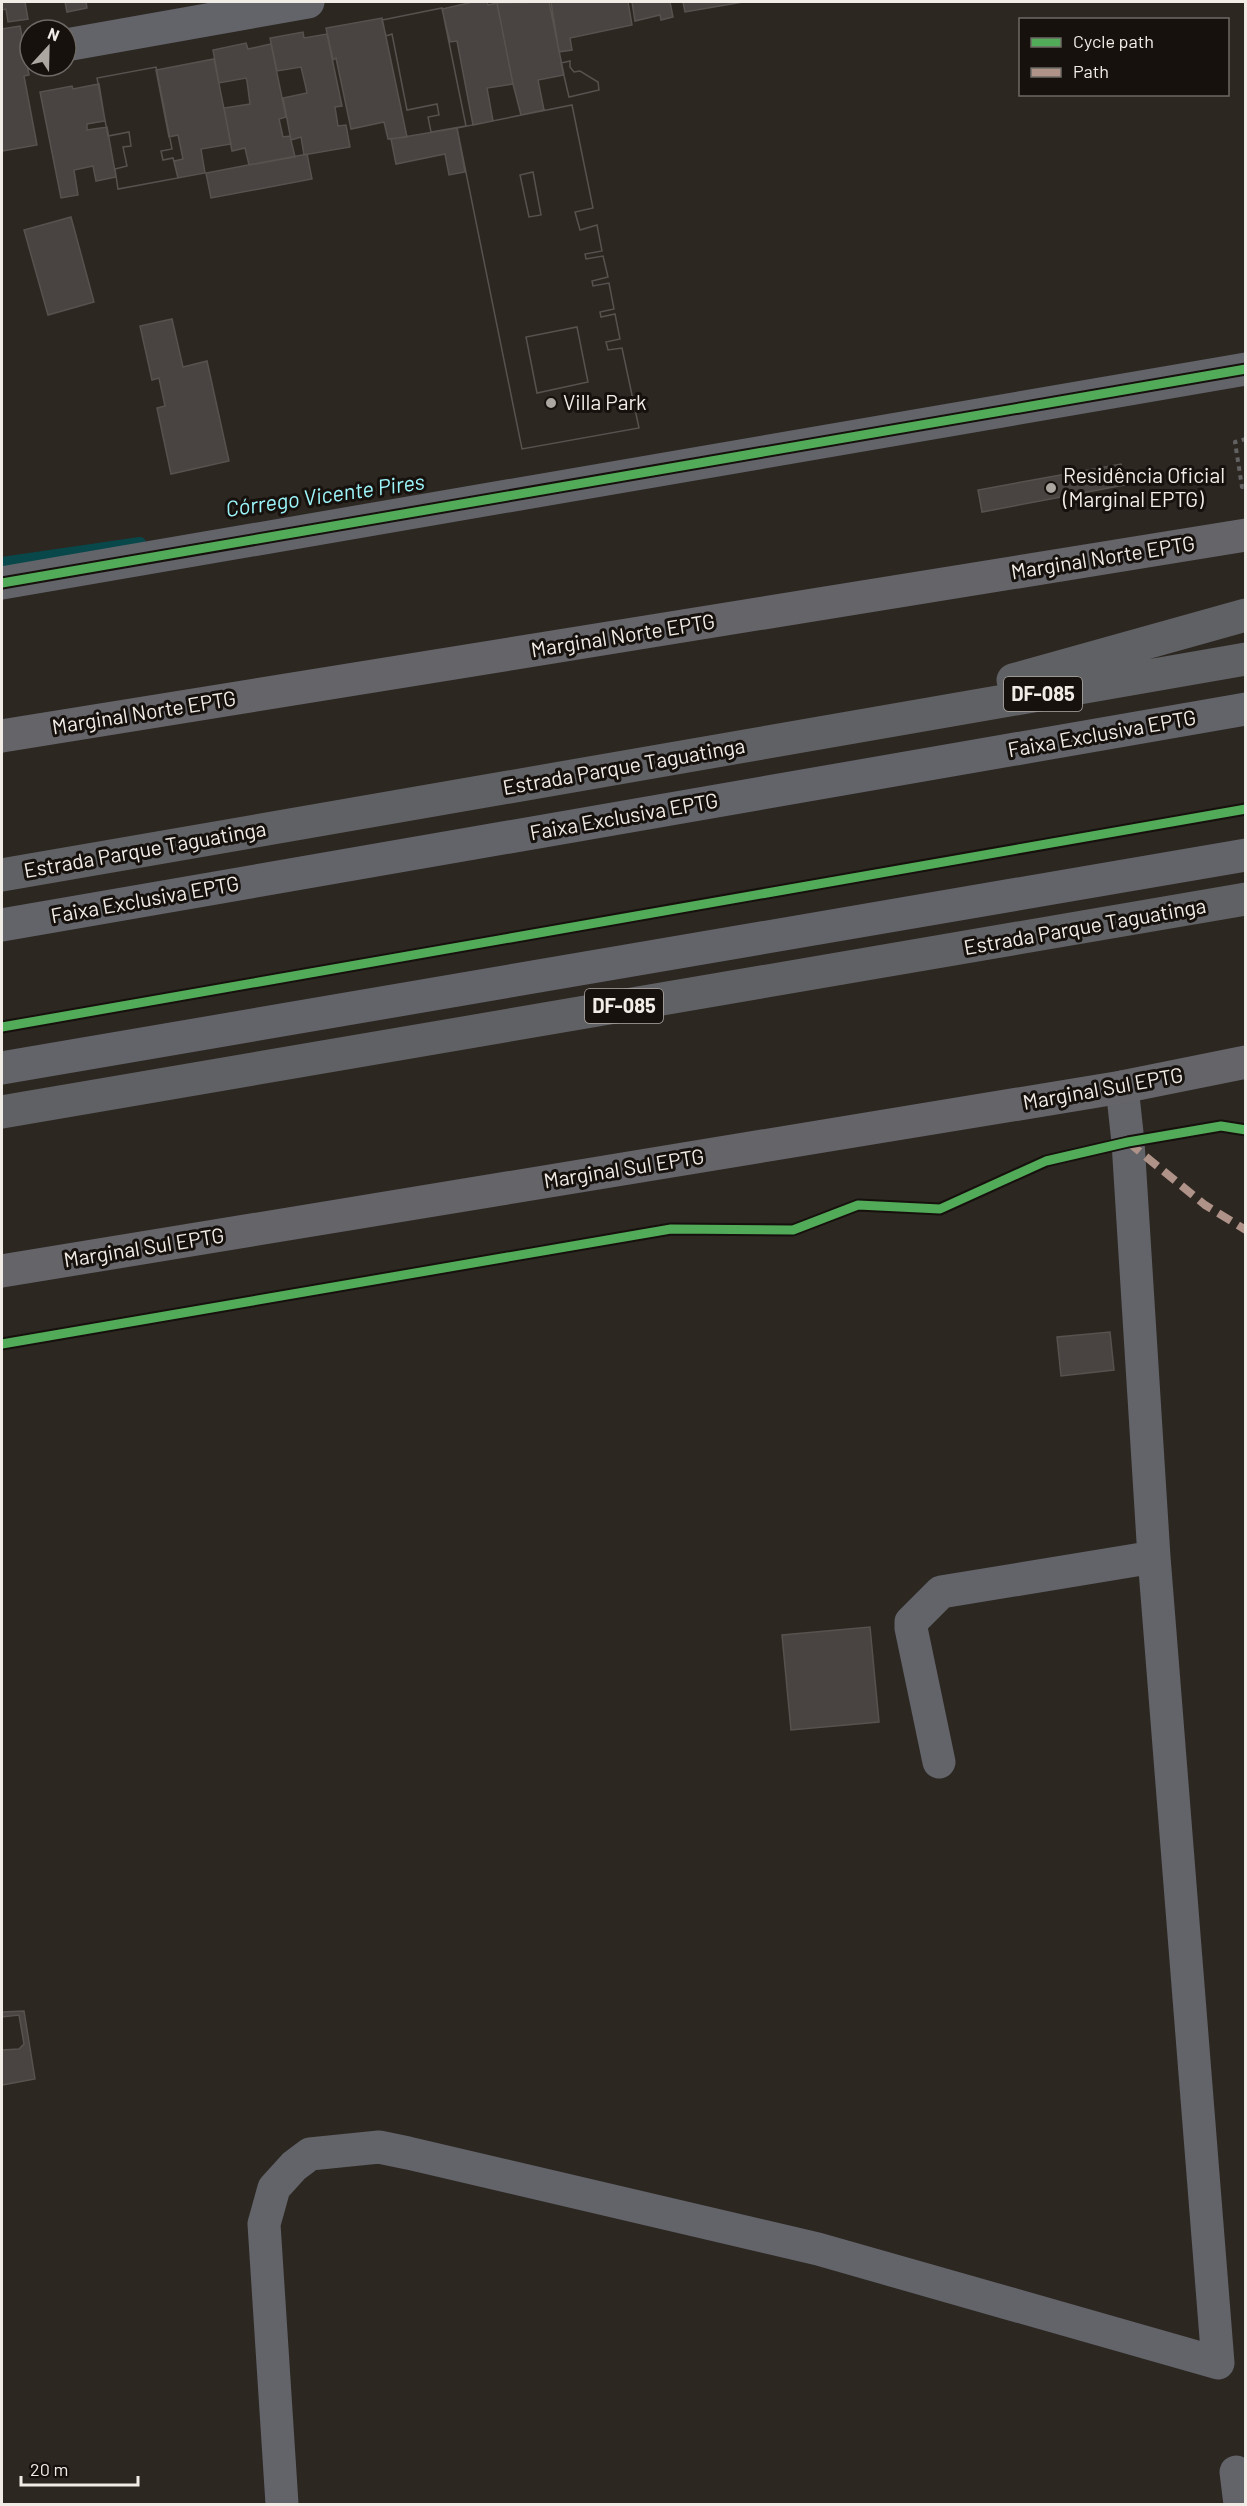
<svg xmlns="http://www.w3.org/2000/svg" width="1247" height="2506" font-family="Barlow,sans-serif">
<rect width="100%" height="100%" fill="#2d2722"/>
<g fill="none" stroke-linecap="round" stroke-linejoin="round">
<!-- stream -->
<path stroke="#08474a" stroke-width="12" d="M2,563l138,-20"/>
</g>
<!-- building -->
<path fill="#494441" stroke="#58524f" stroke-width="1.5" fill-rule="evenodd" d="M2,2h23l3,17 -20,3 -2,-13 -4,1z
M65,2h21l1,6 -20,4z
M473,2h14l1,3 9,-2 16,81 -26,4 6,33 -20,4 -16,-84 -7,1 -8,-33z
M551,2h77l4,23 -62,13 2,12 -13,2z
M632,2h38l3,15 -12,3 -1,-5 -25,6z
M683,2h60l-58,10z
M497,3l52,-1 15,73 -26,5 6,30 -23,5 -8,-31z
M442,8l24,118 -35,6 -3,-15 11,-2 -2,-11 -30,6 -15,-76 -6,2 -4,-16z
M442,8l24,118 -35,6 -3,-15 11,-2 -2,-11 -30,6 -15,-76 -6,2 -4,-16z
M382,18l25,119 -19,2 -4,-17 -33,7 -15,-71 -3,2 -7,-32z
M20,26l9,49 -5,1 13,69 -35,6v-122z
M303,32l1,6 23,-4 15,72 -7,1 3,19 8,-1 4,22 -46,8 -3,-18 -10,3 -8,-42 24,-5 -1,-5 -5,-21 -24,4 -7,-33z
M246,43l2,6 23,-5 15,73 -7,2 4,18 7,-1 5,21 -46,8 -4,-17 -13,3 -8,-43 26,-4 -3,-23 -1,-3 -27,5 -6,-33z
M214,59l17,85 -30,5 4,24 -27,5 -4,-17 9,-2 -5,-24 -9,2 -13,-67z
M570,61v6l4,5 6,-1 18,11 1,8 -30,7 -8,-34z
M570,61v6l4,5 6,-1 18,11 1,8 -30,7 -8,-34z
M156,67l16,82 -11,2 2,9 10,-2 5,20 -60,11 -3,-20 12,-3 -4,-19 8,-1 -2,-14 -21,4 -11,-58z
M156,67l16,82 -11,2 2,9 10,-2 5,20 -60,11 -3,-20 12,-3 -4,-19 8,-1 -2,-14 -21,4 -11,-58z
M99,84l6,37 -18,3v6l20,-3 9,50 -20,4 -3,-15 -19,4 4,25 -17,3 -21,-106 32,-6 1,3z
M572,105l21,103 -18,4 5,18 17,-5 5,26 -17,3 1,5 17,-3 5,21 -16,4 1,5 16,-3 5,26 -14,3 1,5 14,-3 5,25 -14,3 2,8 14,-2 17,80 -117,21 -65,-321zM533,172l8,43 -12,2 -9,-42zM577,327l11,55 -51,11 -11,-56z
M572,105l21,103 -18,4 5,18 17,-5 5,26 -17,3 1,5 17,-3 5,21 -16,4 1,5 16,-3 5,26 -14,3 1,5 14,-3 5,25 -14,3 2,8 14,-2 17,80 -117,21 -65,-321zM533,172l8,43 -12,2 -9,-42zM577,327l11,55 -51,11 -11,-56z
M457,128l8,44 -16,3 -4,-21 -49,10 -5,-25z
M307,154l5,25 -101,19 -5,-25z
M71,217l23,85 -46,13 -24,-85z
M172,319l11,48 24,-6 22,100 -58,13 -14,-66 8,-2 -6,-28 -7,2 -12,-54z
M1121,464l4,21 -143,27 -4,-22z
M1110,1332l4,38 -53,6 -4,-39z
M870,1627l9,95 -88,8 -9,-95z
M24,2011l11,68 -33,6v-35l17,-1 5,-5 -5,-29 -17,2v-5z"/>
<g fill="none" stroke-linecap="round" stroke-linejoin="round">
<!-- path -->
<path stroke="#636263" stroke-width="4" stroke-dasharray="4.5 4.5" stroke-linecap="butt" d="M1246,439l-11,3 7,45h4"/>
<!-- minor -->
<path stroke="#62646a" stroke-width="33" d="M66,45l242,-43
M2,583l1244,-214
M2,925l1244,-216
M2,1068l1244,-213
M939,1762l-28,-134v-6l30,-30 213,-35
M1236,2472l4,32
M282,2504l-18,-280 10,-36 20,-22 16,-12 69,-7 29,6 410,96 400,114 -64,-806 -26,-415 -6,-55"/>
<!-- major -->
<path stroke="#646469" stroke-width="33" d="M2,736l1244,-201
M2,1271l1120,-184 124,-25"/>
<!-- highway -->
<path stroke="#606164" stroke-width="33" d="M1013,680l233,-65
M2,875l1244,-216
M2,1112l1244,-213"/>
<!-- quiet -->
<path stroke="#af9288" stroke-width="8" stroke-dasharray="15 8" stroke-linecap="butt" d="M1128,1142l77,63 41,25"/>
<defs>
<path id="cycleway" d="M2,583l1244,-214
M2,1027l1244,-218
M2,1344l669,-115 122,1 65,-25 82,4 106,-48 82,-19 93,-16 25,4"/>
</defs>
<!-- cycleway casing -->
<use href="#cycleway" stroke="#16110d" stroke-width="13"/>
<!-- cycleway -->
<use href="#cycleway" stroke="#51ab58" stroke-width="9"/>
</g>
<!-- markers -->
<g fill="#ada7a1" stroke="#16110d" stroke-width="2">
<circle cx="551" cy="403" r="6"/>
<circle cx="1051" cy="488" r="6"/>
</g>
<g text-anchor="middle" stroke-width="6" stroke-linejoin="round" paint-order="stroke">
<!-- shield labels -->
<g fill="#16110d" stroke="#b0aaa5" stroke-width="1.5">
<rect x="1004" y="677" width="78" height="34" rx="4.5"/>
<rect x="585" y="989" width="78" height="34" rx="4.5"/>
</g>
<g font-size="20" font-weight="bold" fill="#f2ece6">
<text x="1043" y="701">DF-085</text>
<text x="624" y="1013">DF-085</text>
</g>
<!-- poi labels -->
<g font-size="21" fill="#f2ece6" stroke="#16110d" text-anchor="start">
<text x="563" y="410">Villa Park</text>
<text x="1063" y="483">Residência Oficial<tspan x="1063" dy="24">(Marginal EPTG)</tspan></text>
</g>
<!-- street labels -->
<g font-size="21" fill="#f2ece6" stroke="#16110d">
<text transform="translate(1103 558) rotate(-9)" y="7">Marginal Norte EPTG</text>
<text transform="translate(623 636) rotate(-9)" y="7">Marginal Norte EPTG</text>
<text transform="translate(144 713) rotate(-9)" y="7">Marginal Norte EPTG</text>
<text transform="translate(1102 734) rotate(-10)" y="7">Faixa Exclusiva EPTG</text>
<text transform="translate(624 767) rotate(-10)" y="7">Estrada Parque Taguatinga</text>
<text transform="translate(624 817) rotate(-10)" y="7">Faixa Exclusiva EPTG</text>
<text transform="translate(145 850) rotate(-10)" y="7">Estrada Parque Taguatinga</text>
<text transform="translate(145 900) rotate(-10)" y="7">Faixa Exclusiva EPTG</text>
<text transform="translate(1085 927) rotate(-10)" y="7">Estrada Parque Taguatinga</text>
<text transform="translate(1103 1089) rotate(-10)" y="7">Marginal Sul EPTG</text>
<text transform="translate(624 1169) rotate(-9)" y="7">Marginal Sul EPTG</text>
<text transform="translate(144 1248) rotate(-9)" y="7">Marginal Sul EPTG</text>
</g>
<!-- water labels -->
<g font-size="22" font-style="italic" fill="#9cf5fb" stroke="#16110d">
<text transform="translate(325 495) rotate(-8)" y="8">Córrego Vicente Pires</text>
</g>
</g>
<!-- border -->
<rect width="1247" height="2506" fill="none" stroke="#f2ece6" stroke-width="6"/>
<!-- legend -->
<rect x="1019" y="18" width="210" height="78" fill="#16110d" stroke="#6e6964" stroke-width="1.5"/>
<rect x="1031" y="38" width="30" height="9" fill="#51ab58" stroke="#6e6964" stroke-width="1.5"/>
<text x="1073" y="48" font-size="18" fill="#f2ece6">Cycle path</text>
<rect x="1031" y="68" width="30" height="9" fill="#af9288" stroke="#6e6964" stroke-width="1.5"/>
<text x="1073" y="78" font-size="18" fill="#f2ece6">Path</text>
<!-- north arrow -->
<g transform="translate(48 48) rotate(22)"><circle r="28" fill="#16110d" stroke="#6e6964" stroke-width="1.5"/>
<path d="M0-4.5L10 22L0 15L-10 22Z" fill="#ada7a1"/>
<text y="-9" font-size="16" font-weight="bold" text-anchor="middle" fill="#f2ece6">N</text>
</g>
<!-- scale -->
<path d="M21 2476v9h117v-9" fill="none" stroke="#f2ece6" stroke-width="3"/>
<text x="30" y="2476" font-size="18" fill="#f2ece6" stroke="#16110d" stroke-width="4.5" paint-order="stroke">20 m</text>
</svg>
